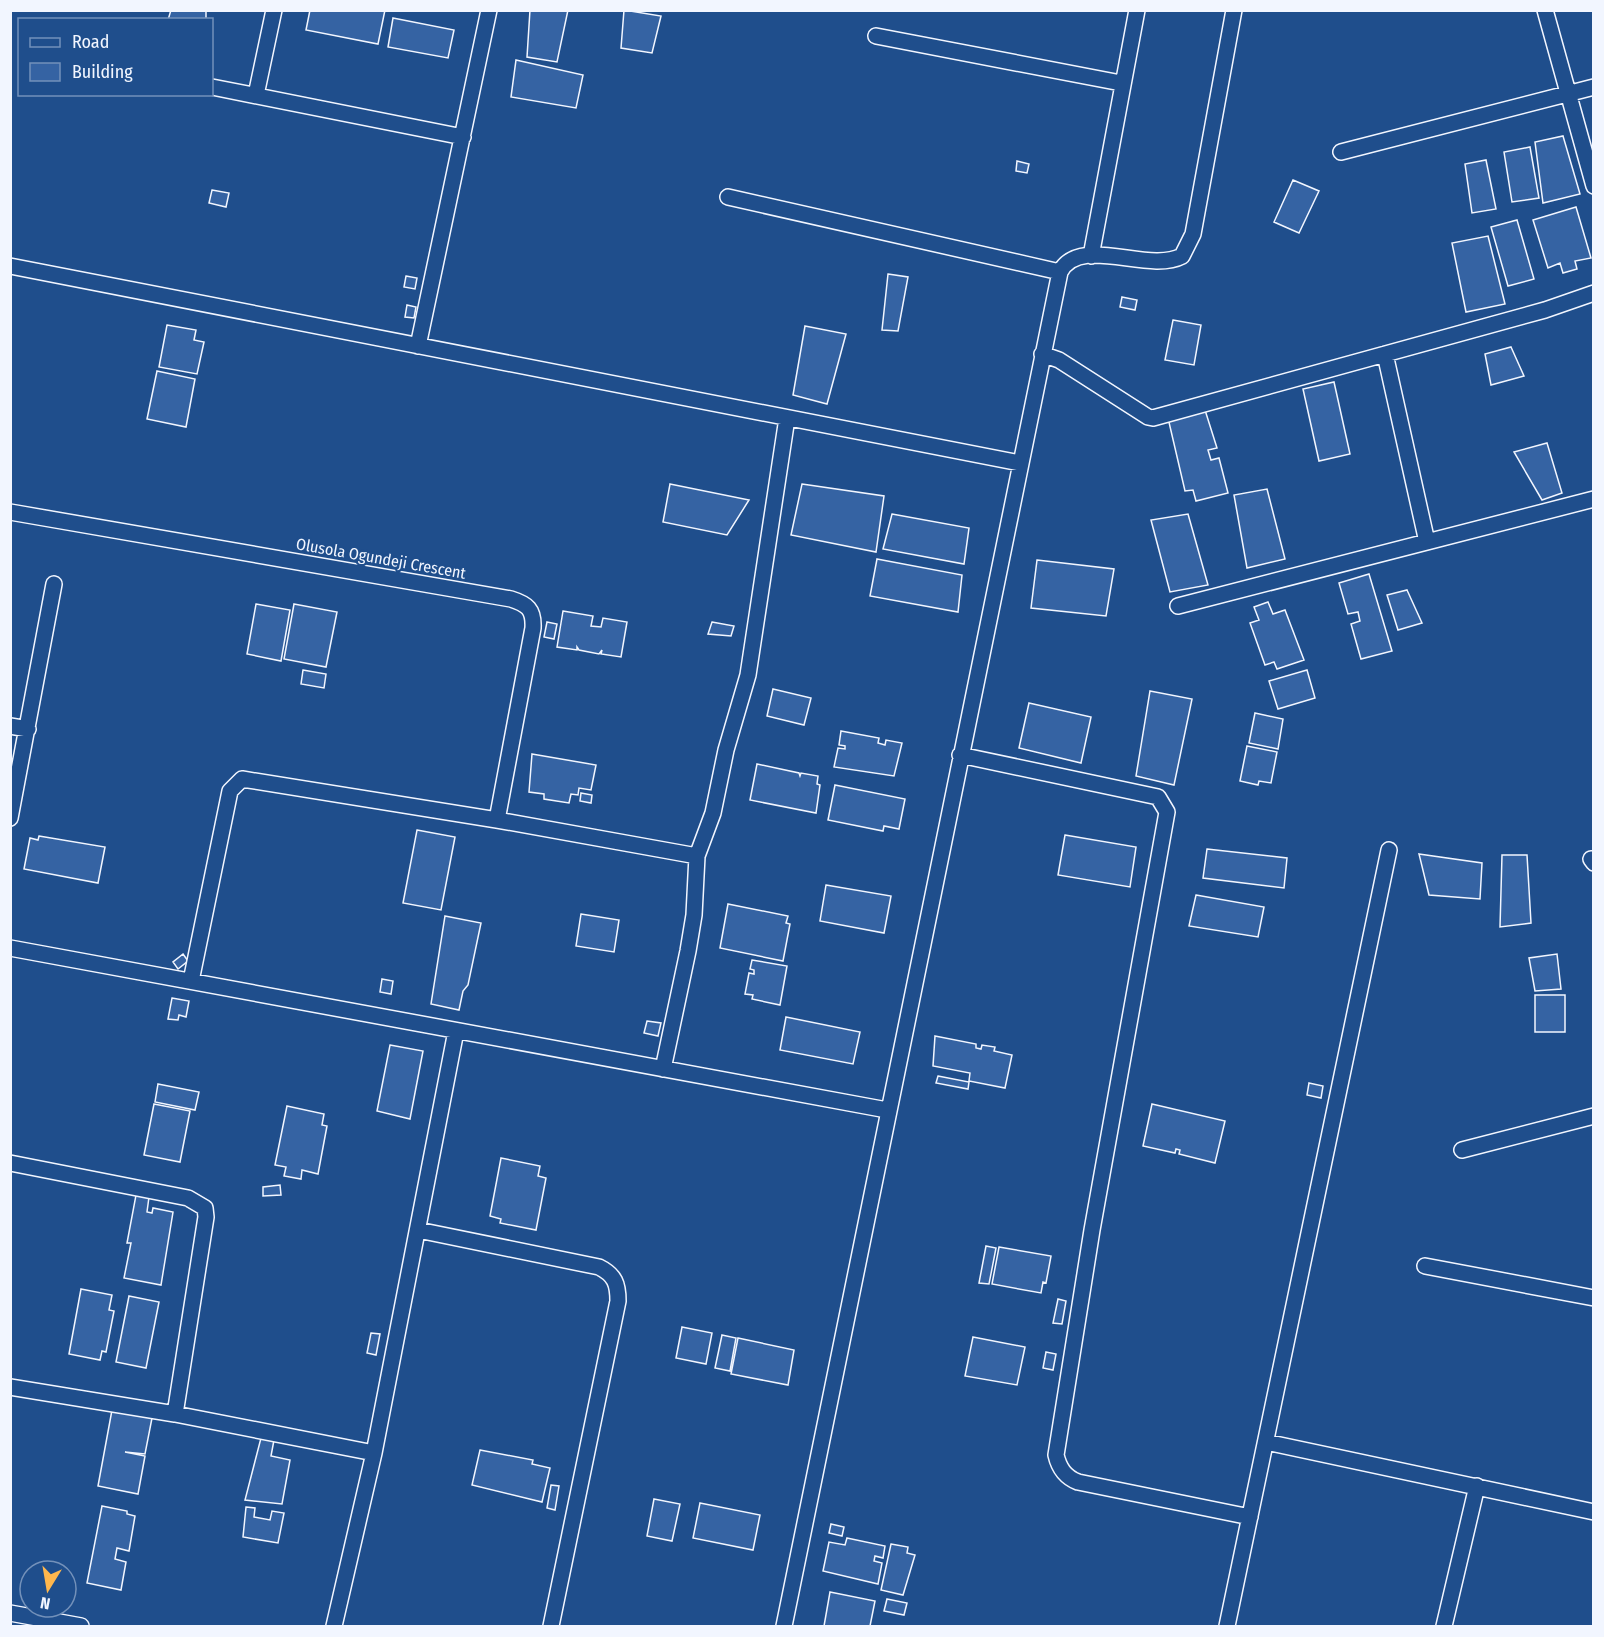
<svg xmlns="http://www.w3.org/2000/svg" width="1604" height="1637" font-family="'Fira Sans Condensed',sans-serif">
<rect width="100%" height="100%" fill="#1f4e8c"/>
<!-- building -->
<path fill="#3563a3" stroke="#f2f6ff" stroke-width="1.5" d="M171,10h35v10h-38z
M310,10h75l-7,34 -72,-14z
M530,10h38l-11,52 -30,-5z
M624,10l37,6 -9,37 -31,-5z
M393,18l61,12 -6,28 -60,-11z
M516,60l67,15 -7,33 -65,-11z
M1563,136l17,58 -37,9 -8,-61z
M1530,147l9,51 -27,4 -8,-50z
M1486,160l10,49 -24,4 -7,-49z
M1017,161l12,3 -2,9 -11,-2z
M1293,180l26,11 -20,42 -25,-11z
M212,190l17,3 -3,14 -17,-4z
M1576,207l15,51 -16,3 2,8 -14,4 -3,-10 -12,5 -15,-48z
M1517,220l17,59 -26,7 -17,-59z
M1488,236l17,68 -39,8 -14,-69z
M888,274l20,3 -10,54 -16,-1z
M406,276l11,2 -2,11 -11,-2z
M1122,297l15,3 -2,10 -15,-3z
M407,305l9,2 -2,11 -9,-1z
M1173,320l28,5 -7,40 -29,-5z
M167,325l29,5 -2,10 10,2 -7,32 -38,-7z
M805,326l41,8 -19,70 -34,-9z
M1511,347l13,29 -33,9 -6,-31z
M157,371l38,8 -9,48 -39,-8z
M1334,382l16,72 -31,7 -16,-72z
M1205,410l12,38 -9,2 3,10 8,-2 9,35 -32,8 -3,-11 -8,1 -17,-73z
M1547,443l15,50 -20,7 -28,-48z
M670,484l79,16 -22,35 -64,-13z
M802,484l82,12 -8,56 -85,-17z
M1267,489l18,70 -38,9 -13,-73z
M892,514l77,14 -5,36 -81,-15z
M1188,514l20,71 -38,7 -19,-72z
M877,559l85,16 -4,37 -88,-16z
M1037,560l77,9 -8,47 -75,-8z
M1369,574l23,77 -31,8 -10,-35 9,-3 -2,-9 -10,2 -9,-31z
M1407,590l15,33 -24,7 -11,-35z
M1268,602l5,12 12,-4 19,50 -27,9 -3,-7 -9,3 -15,-42 9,-3 -5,-13z
M256,604l34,6 -9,51 -34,-7z
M294,604l43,8 -11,55 -42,-8z
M563,611l30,5 -2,10 10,1 2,-9 24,4 -6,35 -20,-3 1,-4 -3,4 -20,-4 -2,-3v3l-20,-3z
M547,622l10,2 -3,15 -10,-2z
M712,622l22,4 -3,10 -23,-2z
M303,670l23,4 -2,14 -23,-4z
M1307,670l8,28 -37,11 -9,-28z
M773,689l38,9 -7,27 -37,-9z
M1150,691l42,8 -18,86 -38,-9z
M1029,703l62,14 -10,46 -62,-15z
M1255,713l28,6 -5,30 -29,-6z
M841,731l38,7 -1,5 7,2 1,-5 16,3 -8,33 -60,-9 4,-19 7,1v-3l-6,-1z
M1247,746l30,6 -6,31 -12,-2 -1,4 -18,-4z
M532,754l64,11 -5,25 -12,-2 -1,7 -7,-1 -2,9 -25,-4v-5l-15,-2z
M757,764l42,9 1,3 1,-3 17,3 -1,8 3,1 -4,28 -66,-13z
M835,785l70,14 -6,30 -15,-3 -1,5 -55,-11z
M581,793l11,2 -1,8 -11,-2z
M417,830l38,7 -14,73 -38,-7z
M1065,835l71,12 -6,40 -72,-12z
M39,836l66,11 -7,36 -74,-14 6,-31 8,2z
M1207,849l80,9 -3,30 -81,-10z
M1419,854l63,9 -2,36 -51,-4z
M1502,855h25l4,68 -31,4z
M826,885l65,11 -7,37 -64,-12z
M1196,895l68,12 -6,30 -69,-11z
M728,904l60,12 -2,7 4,1 -7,37 -63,-13z
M581,914l38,6 -5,32 -38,-6z
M445,916l36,7 -13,62 -5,6 -4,19 -28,-6z
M183,954l5,7 -10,8 -5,-7z
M1557,954l4,35 -26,2 -6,-33z
M752,960l35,6 -7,39 -28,-6 1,-4 -8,-1 4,-21 5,1v-4l-4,-1z
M382,979l11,2 -2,13 -11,-2z
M1535,995h30v37h-30z
M172,998l17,3 -3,16 -7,-2 -1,5 -10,-1z
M786,1017l74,15 -7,32 -73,-14z
M647,1021l14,2 -3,13 -14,-3z
M935,1036l41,8v4l5,1 1,-4 13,2 -1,4 18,4 -7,33 -36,-7 1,-8 -37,-7z
M390,1045l33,6 -13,68 -33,-8z
M938,1076l31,6 -1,7 -32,-6z
M1309,1083l14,3 -2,12 -14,-3z
M158,1084l41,8 -4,18 -40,-8z
M154,1104l36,7 -10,51 -36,-7z
M1152,1104l73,17 -10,42 -36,-9 1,-4 -4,-1 -1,4 -32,-7z
M287,1106l37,8 -2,11 5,1 -9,48 -16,-4 -1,9 -17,-3 2,-9 -11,-2z
M501,1158l39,8 -2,10 8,2 -10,52 -36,-7 1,-4 -11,-3z
M280,1185l1,10 -18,1v-9z
M136,1195l13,2 -2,15 5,1 1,-5 20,4 -12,73 -37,-7 7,-35h-4z
M986,1246l10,2 -7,36 -10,-1z
M999,1247l52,9 -5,27 -3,-1 -2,11 -49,-9z
M81,1289l31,6 -3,15 5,1 -8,41 -4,-1 -2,9 -31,-6z
M129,1296l30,6 -13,66 -30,-6z
M1058,1299l8,2 -4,23 -9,-1z
M682,1327l30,6 -6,31 -30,-6z
M371,1333l9,1 -4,21 -9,-2z
M722,1335l14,3 -6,33 -15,-3z
M973,1337l52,10 -8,38 -52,-9z
M738,1338l56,12 -6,35 -57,-11z
M1046,1352l10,2 -3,16 -10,-2z
M112,1410l40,8 -7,36 -20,-2 20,4 -7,38 -40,-8z
M261,1438l13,2 -3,16 19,4 -8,44 -37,-4z
M480,1450l53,10 -1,4 18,4 -8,34 -70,-17z
M551,1485l8,1 -4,24 -8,-2z
M654,1499l26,5 -8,37 -25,-5z
M700,1503l60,12 -7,35 -60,-12z
M102,1506l25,5v3l8,2 -6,35 -12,-3 -2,11 11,3 -5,28 -34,-7z
M246,1507l9,1 -1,9 16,3 2,-9 12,2 -6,30 -35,-6z
M831,1524l13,3 -2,9 -13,-3z
M847,1538l38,8 -2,12 -8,-2 -1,5 8,2 -4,21 -55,-13 6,-29 16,3z
M891,1544l17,3 -1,6 8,2 -12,40 -22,-5z
M830,1592l45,9 -5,25h-46z
M887,1599l20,4 -3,12 -20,-4z"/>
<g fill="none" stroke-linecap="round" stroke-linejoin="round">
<defs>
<path id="minor" d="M1545,10l49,176
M876,36l245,47
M212,87l251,50
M256,95l18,-85
M1341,152l253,-65
M728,197l332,75
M1091,256l46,-246
M10,266l1010,197
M418,346l71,-336
M1042,354l17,6 89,57 5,1 392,-108 49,-17
M1385,354l42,188
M10,512l501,87c16,5 23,10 22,29l-36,192
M1178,606l416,-107
M10,726l18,3
M960,755l198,42 9,15 -75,418 -36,225c3,13 9,22 22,27l172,35
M10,818l44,-234
M1591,859l3,4
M10,948l877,162
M191,981l39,-190 12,-12 255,41 200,36 16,-43 13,-63 22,-75 39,-257
M663,1069l25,-118 6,-36 3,-59
M1462,1150l132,-34
M10,1163l178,35 17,10 1,9 -31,197
M418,1230l181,37c16,8 19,17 19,34l-67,325
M1425,1266l169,32
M10,1387l165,27 199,39
M1266,1442l328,70
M10,1613l71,13
M334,1626l40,-173 82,-422
M784,1626l276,-1354c20,-38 88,2 122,-16l11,-22 41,-224
M1227,1626l162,-776
M1444,1626l33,-140"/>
</defs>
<!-- minor casing -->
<use href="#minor" stroke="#f2f6ff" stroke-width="18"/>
<!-- minor -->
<use href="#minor" stroke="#1f4e8c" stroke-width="15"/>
</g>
<g text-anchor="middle" stroke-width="4.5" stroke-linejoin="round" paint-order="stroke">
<!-- street labels -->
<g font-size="16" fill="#f2f6ff" stroke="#1f4e8c">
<text transform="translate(381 558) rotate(10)" y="6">Olusola Ogundeji Crescent</text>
</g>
</g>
<!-- border -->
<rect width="1604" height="1637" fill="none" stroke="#f2f6ff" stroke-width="24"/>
<!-- legend -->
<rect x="18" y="18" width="195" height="78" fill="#1f4e8c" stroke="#7391ba" stroke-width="1.5"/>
<rect x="30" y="38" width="30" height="9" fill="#1f4e8c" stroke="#7391ba" stroke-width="1.5"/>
<text x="72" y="48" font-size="18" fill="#f2f6ff">Road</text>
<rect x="30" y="63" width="30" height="18" fill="#3563a3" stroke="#7391ba" stroke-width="1.5"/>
<text x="72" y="78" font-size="18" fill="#f2f6ff">Building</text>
<!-- north arrow -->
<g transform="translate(48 1589) rotate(191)"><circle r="28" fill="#1f4e8c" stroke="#7391ba" stroke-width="1.5"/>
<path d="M0-4.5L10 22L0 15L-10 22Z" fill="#ffb74d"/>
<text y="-9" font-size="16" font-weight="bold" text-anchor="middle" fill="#f2f6ff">N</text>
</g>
</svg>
